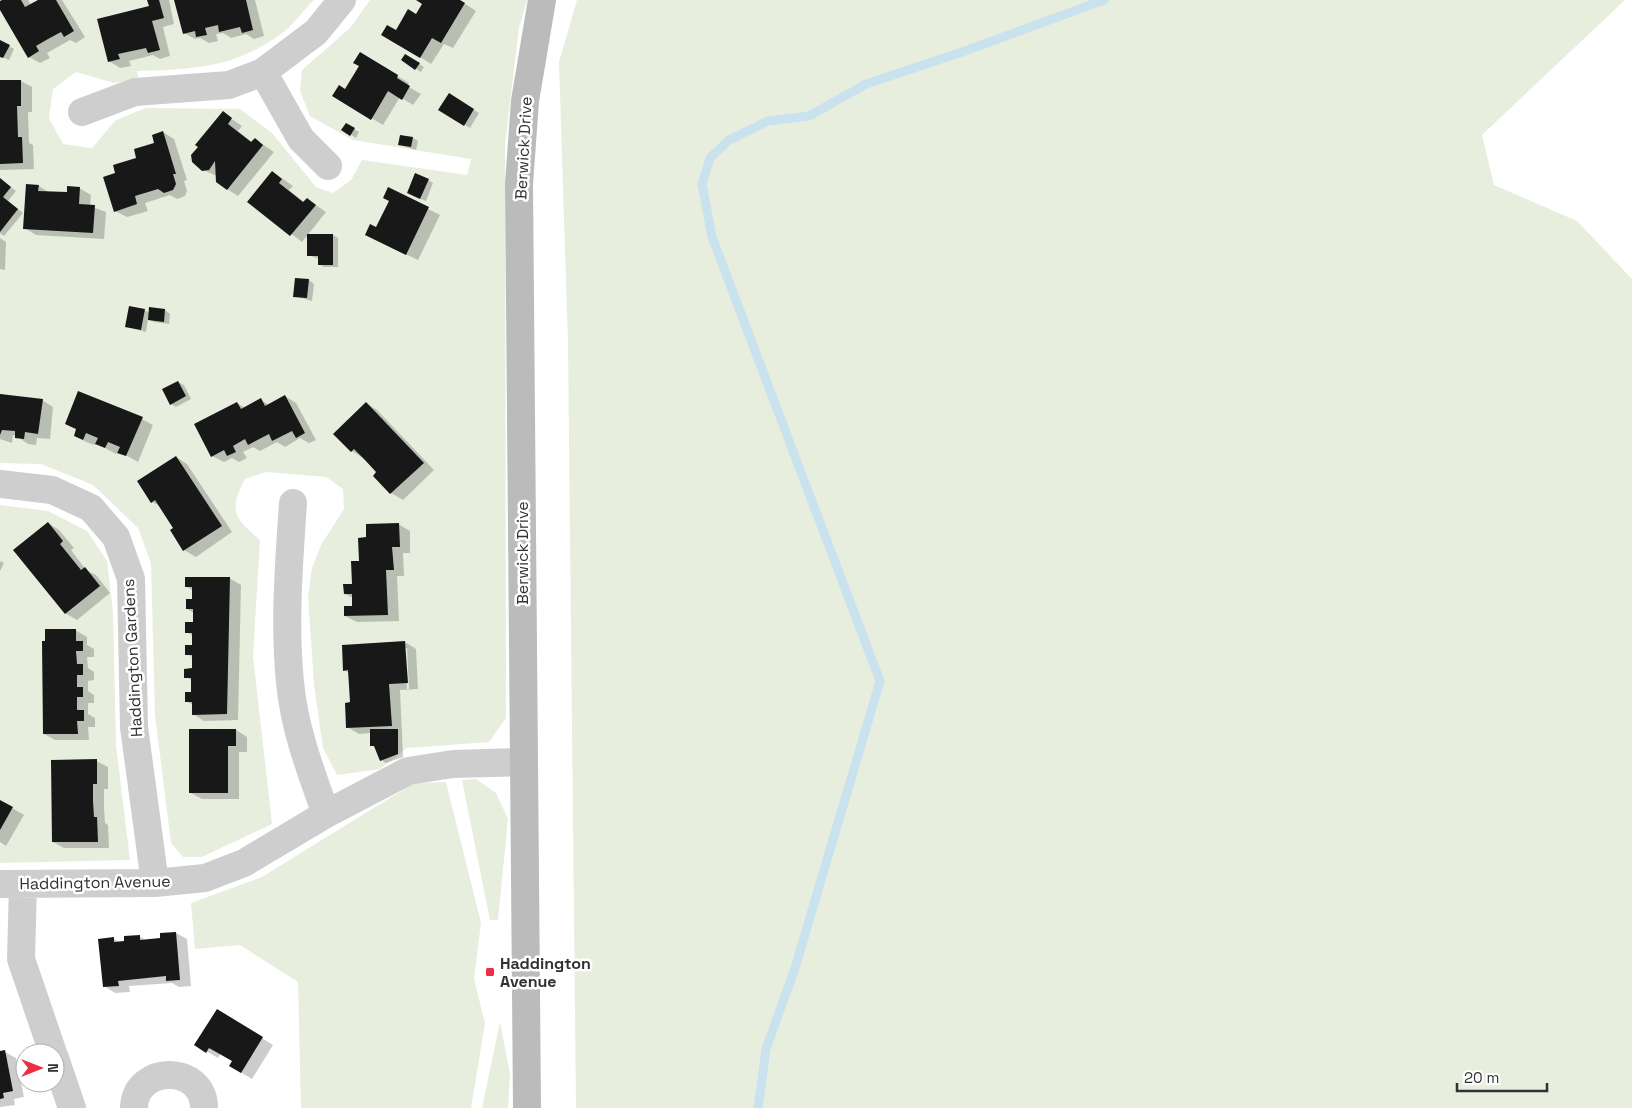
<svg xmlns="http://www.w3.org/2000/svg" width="1632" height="1108" font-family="'Space Grotesk',sans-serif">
<rect width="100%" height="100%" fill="#fff"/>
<!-- green -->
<path fill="#e7eede" d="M0,0h314c-10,10 -19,22 -29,31 -49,37 -89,38 -148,40l2,8 -25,4 -38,-11 -23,17 -4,29 14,26 29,4 24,-28 30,-12 94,1 32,24 44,54 17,6 18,-13 11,-20 105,15 4,-16 -118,-19 -43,-24 -10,-25 2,-21 48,-42 20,-28h157l-8,28 -14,116 1,574 -17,24 -82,6 -27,21 -43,6 -14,-27 -9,-63 -6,-89 4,-28 9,-23 23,-36 -1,-20 -17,-12 -60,-5 -21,7c-17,33 -11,38 15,61l-7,116 19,168 -70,33h-19l-12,-14 -16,-128 -4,-152 -13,-35 -45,-43 -52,-21 -41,-1z
M577,0h1048l-143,135 12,50 83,36 55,58v829h-1056l-8,-764 -9,-282z
M0,505l48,6 39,20 20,30 6,51 3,133 14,115 -130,3z
M476,779l20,14 12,26 -10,101h-8l-28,-140z
M446,782l35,141 -7,56 11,44 -14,85h-170l-3,-126 -58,-37 -45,4 -4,-46 71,-26 152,-94z
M500,1022l10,52 -2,34h-26z"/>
<!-- shadow -->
<path fill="#0003" fill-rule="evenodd" d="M5,0h23l3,5 9,-5h22l23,37 -9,6 -6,-3 -23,13 3,5 -10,5 -11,-6 -29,-49v-5z
M148,0h21l5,24 -11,3 7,29 -10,3 -7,-4 -24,6 2,5 -11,2 -11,-7 41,-54z
M175,0h80l9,36 -10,3 -8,-5 -15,4 -8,-5 -7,1 2,7 -9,2 -9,-5 -5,1 -11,-6z
M418,0h41l17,11 -23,37 -9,-4 -13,20 -11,-7 -24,-25 20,-17 7,-12z
M0,41l14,8 -5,11 -9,-4z
M360,54l49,29 -2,3 14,8 -8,11 -13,-8 -17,28 -49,-29 12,-6 15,-24z
M405,55l19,12 -3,5 -19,-12z
M21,81l11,6v25h-4l1,31 4,2 1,24 -34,1v-88z
M449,95l30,18 -9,15 -30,-18z
M223,113l19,13 -4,5 14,11 3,-3 19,13 -36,44 -11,-7 -10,-13 -14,-6 -3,-23z
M346,124l13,8 -3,6 -13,-8z
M163,132l11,7 13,41 -3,1 3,10 -2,5 -8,3 -7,-4 -25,8 3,8 -21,6 -12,-6 2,-37 39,-30z
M413,138l5,3 -2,9 -17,-5z
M273,172l20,14 -4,4 16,13 2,-4 19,13 -24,30 -53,-41z
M0,179l16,12 -8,10 15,12 -19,23 -4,-3z
M428,180l5,3 -7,18 -13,-5z
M39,186l11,7 18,1 11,-6 12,7 -1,11 16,6 -2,27 -68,-4 -11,-7z
M389,189l51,26 -22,45 -40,-19 -1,-12 14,-28z
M333,235l5,3v29h-14l-5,-3v-5l-11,-4z
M0,238l6,4 -1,28 -5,-1z
M309,280l5,4 -2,17 -18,-5z
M144,310l6,3 15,-3 5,4 -1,10 -15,-2 -6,-3 -2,13 -19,-5z
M178,382l6,3 7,14 -15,8 -5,-3z
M0,394l42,6 11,7 -3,32 -13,-1 -1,7 -8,-1 -12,-8 -3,-1 -1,8 -12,-4z
M285,396l11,7 20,37 -7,3 -9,-5 -15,9 -8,-5 -17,9 -7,-4 -10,5 4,6 -8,4 -7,-4 -8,4 -12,-6 25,-53 8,5 16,-8 8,5z
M366,403l11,7 57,60 -31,30 -12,-7 -16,-17 3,-4 -15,-14 -11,-7z
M142,419l11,6 -15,37 -20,-11 -2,3 -20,-11 -1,2 -9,-3 -11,-7 2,-5 -11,-6z
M176,457l11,7 45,68 -36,25 -12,-7 -10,-22 -14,-22 -8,-4z
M48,523l11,7 15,18 -3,2 15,20 10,5 14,18 -33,27 -12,-7z
M398,524l12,7v22h-7l1,23h-7l2,45 -42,1 -12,-6 9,-9 -1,-9 -8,-4 8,-9 15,-46z
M0,561l4,2 -4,8z
M229,578l12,7 -3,135 -34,1 -11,-7v-9l-7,-4 7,-8v-12l-7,-4 8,-7v-12l-7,-4 7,-8 -1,-10 -6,-4 7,-9v-10l-7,-4 7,-8v-10l-7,-4z
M75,630l12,7v8l7,4v8h-7l1,11 6,4v8l-6,1v10l6,4v8h-6v11l7,4v9h-7l1,13h-34l-11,-6z
M405,642l11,7 2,40 -18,1 3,67 -17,6 -5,-3 -5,-12 -4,-3 -1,-12 -12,1 -12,-7 4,-23 -2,-31 -5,-3zM404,648h3l2,41h-2z
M236,730l11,7v15h-8v47h-37l-11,-6z
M96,761l12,6v22h-4v19l1,15 3,2 1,23h-45l-11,-6z
M0,801l24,14 -18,31 -6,-4z
M176,933l11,6 4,47 -12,1 -7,-4 -43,3 1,6 -15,1 -11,-7 10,-47 7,4 18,-7 8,5 15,-2z
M229,1017l44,28 -21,34 -22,-13 3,-5 -12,-8 -3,5 -22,-13z
M5,1052l11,6 8,39 -10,2 1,6 -15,2v-54z"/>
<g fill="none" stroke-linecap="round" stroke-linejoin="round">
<!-- stream -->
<path stroke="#cae1ee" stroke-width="9" d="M758,1108l8,-59 29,-81 85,-287 -168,-444 -10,-53 8,-26 19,-18 39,-19 41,-5 57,-32 99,-33 139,-51"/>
</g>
<!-- building -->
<path fill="#181818" d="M2,0h19l4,7 13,-7h18l18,31 -10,6 -3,-5 -13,7 -12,7 3,5 -11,7 -28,-48v-9z
M147,0h12l5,18 -12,3 8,29 -12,3 -2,-5 -28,6 2,5 -12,3 -11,-43 52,-13z
M174,0h72l7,30 -11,3 -2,-6 -21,5 -1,-7 -13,3 2,7 -11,2 -1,-6 -12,3z
M416,0h44l5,3 -24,40 -9,-5 -12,20 -39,-23 6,-10 9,5 12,-21 8,5 6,-10z
M0,40l10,5 -7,13 -3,-1z
M360,52l38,23 -1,3 13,8 -8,14 -14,-9 -17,29 -39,-24 7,-11 6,4 14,-23 -6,-3z
M405,54l15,9 -5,7 -14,-10z
M0,80h21v26h-4l1,31h4l1,26 -23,1z
M449,93l25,16 -10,17 -26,-16z
M223,111l9,7 -4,6 23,18 4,-4 8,7 -36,45 -11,-8 -1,-21 -6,9 -7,1 -10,-9 -1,-7 7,-8 -3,-2z
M346,123l9,5 -5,8 -9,-6z
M163,131l13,43h-3l3,10 -3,6 -9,3 -6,-4 -23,7 2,8 -23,8 -11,-35 12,-4 -2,-8 23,-7 -2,-9 20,-6 -2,-8z
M400,135l13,2 -2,10 -13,-2z
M272,171l10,8 -3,4 24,19 4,-4 9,7 -26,31 -43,-34z
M415,173l14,6 -9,20 -13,-6z
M0,178l11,9 -8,10 15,12 -18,23z
M26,184l13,1 -1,6 29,1v-6l13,1 -1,17 16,1 -2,28 -70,-4z
M388,187l41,20 -23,48 -41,-20 5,-11 6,3 13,-26 -6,-3z
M307,234h26v31h-15v-9h-11z
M295,278l14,1 -2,19 -14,-1z
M129,306l16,3 -4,21 -16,-3z
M149,307l16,2 -1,13 -16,-2z
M178,381l8,15 -16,9 -8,-16z
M78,391l65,26 -17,39 -9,-3 3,-6 -12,-5 -3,6 -10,-4 3,-6 -12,-5 -3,7 -9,-4 2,-7 -11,-5z
M0,394l43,5 -5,35 -13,-2 -1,7 -9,-1v-7l-13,-1 -2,5z
M285,395l20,38 -9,5 -4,-7 -20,10 -3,-7 -21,11 -3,-6 -12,7 3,6 -9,4 -3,-6 -13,7 -17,-33 43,-22 4,7 20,-11 4,8z
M366,402l58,61 -34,31 -17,-18 3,-4 -11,-12 -11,-11 -3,3 -18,-18z
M176,456l46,70 -39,25 -13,-21 3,-2 -18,-28 -4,3 -14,-22z
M48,522l15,19 -3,3 21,26 4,-3 15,19 -35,28 -52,-64z
M399,523l1,24h-8l2,23h-8l2,45 -44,1v-10h8v-12h-8l-1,-10h9l-1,-23h8l-1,-23 8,-1v-13z
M185,577h45l-3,137 -35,1v-13h-7v-10h6v-14h-7v-9l8,-1v-13h-7v-10h7v-12h-7v-11h8v-13h-7v-10h6v-12h-7z
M45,629h31v12h7v10h-7l1,13h6v11h-6v12h6v10h-6v13h7v11h-7l1,13h-35l-1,-93h3z
M405,641l3,42 -19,1 3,42 -46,2 -1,-25 5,-1 -2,-32 -5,1 -1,-26z
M189,729h47v17h-8v47h-39z
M370,729h28v25l-18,7 -6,-15h-4z
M97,759v25h-4v17l1,16h3l1,25h-46l-1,-82z
M0,800l13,7 -13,23z
M176,932l4,48 -14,1v-5l-48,5 1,5 -16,1 -5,-48 16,-2v5l10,-1v-5l16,-1v5l20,-2v-5z
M217,1009l46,28 -22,36 -12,-7 3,-5 -23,-13 -3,5 -12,-8z
M5,1050l8,41 -10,2 1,5 -4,1v-48z"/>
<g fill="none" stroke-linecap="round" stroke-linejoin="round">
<!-- street -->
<path stroke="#cecece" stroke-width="28" d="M263,72l38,67 27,27
M82,112l53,-20 94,-7 34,-13 53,-40 26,-32
M0,484l52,6 39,18 25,29 15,42 3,148 21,156
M293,503c-4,60 -9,120 -3,179 4,46 21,90 36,132
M0,884l155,-1 50,-5 39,-15 82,-49 82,-43 45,-7 70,-2
M23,885l-2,74 32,94
M55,1058l17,50
M134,1108c1,-44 70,-44 70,0"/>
<!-- secondary -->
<path stroke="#bbb" stroke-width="28" d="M527,1108l-8,-924 6,-83 17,-101"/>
</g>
<!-- markers -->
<rect fill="#ec2e44" stroke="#fff" stroke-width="2" x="485" y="967" width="10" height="10" rx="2.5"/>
<g text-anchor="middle" stroke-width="5" stroke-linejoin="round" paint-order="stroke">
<!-- street labels -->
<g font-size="16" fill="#313131" stroke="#fff">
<text transform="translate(523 148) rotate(-87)" y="6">Berwick Drive</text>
<text transform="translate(522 553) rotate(-90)" y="6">Berwick Drive</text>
<text transform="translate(132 658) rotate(-93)" y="6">Haddington Gardens</text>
<text transform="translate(95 882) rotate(-1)" y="6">Haddington Avenue</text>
</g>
<!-- poi labels -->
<g font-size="16" font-weight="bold" fill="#313131" stroke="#fff" text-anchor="start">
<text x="500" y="969">Haddington<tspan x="500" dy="18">Avenue</tspan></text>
</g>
</g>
<!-- north arrow -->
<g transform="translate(40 1068) rotate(90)"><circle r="24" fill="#ffffff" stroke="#adadad"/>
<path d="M0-4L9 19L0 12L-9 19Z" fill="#ec2e44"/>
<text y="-8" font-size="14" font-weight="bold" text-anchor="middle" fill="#313131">N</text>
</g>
<!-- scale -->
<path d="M1457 1083v8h90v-8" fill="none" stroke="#313131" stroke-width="2.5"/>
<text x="1464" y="1083" font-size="15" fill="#313131" stroke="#ffffff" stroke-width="4" paint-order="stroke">20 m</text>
</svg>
